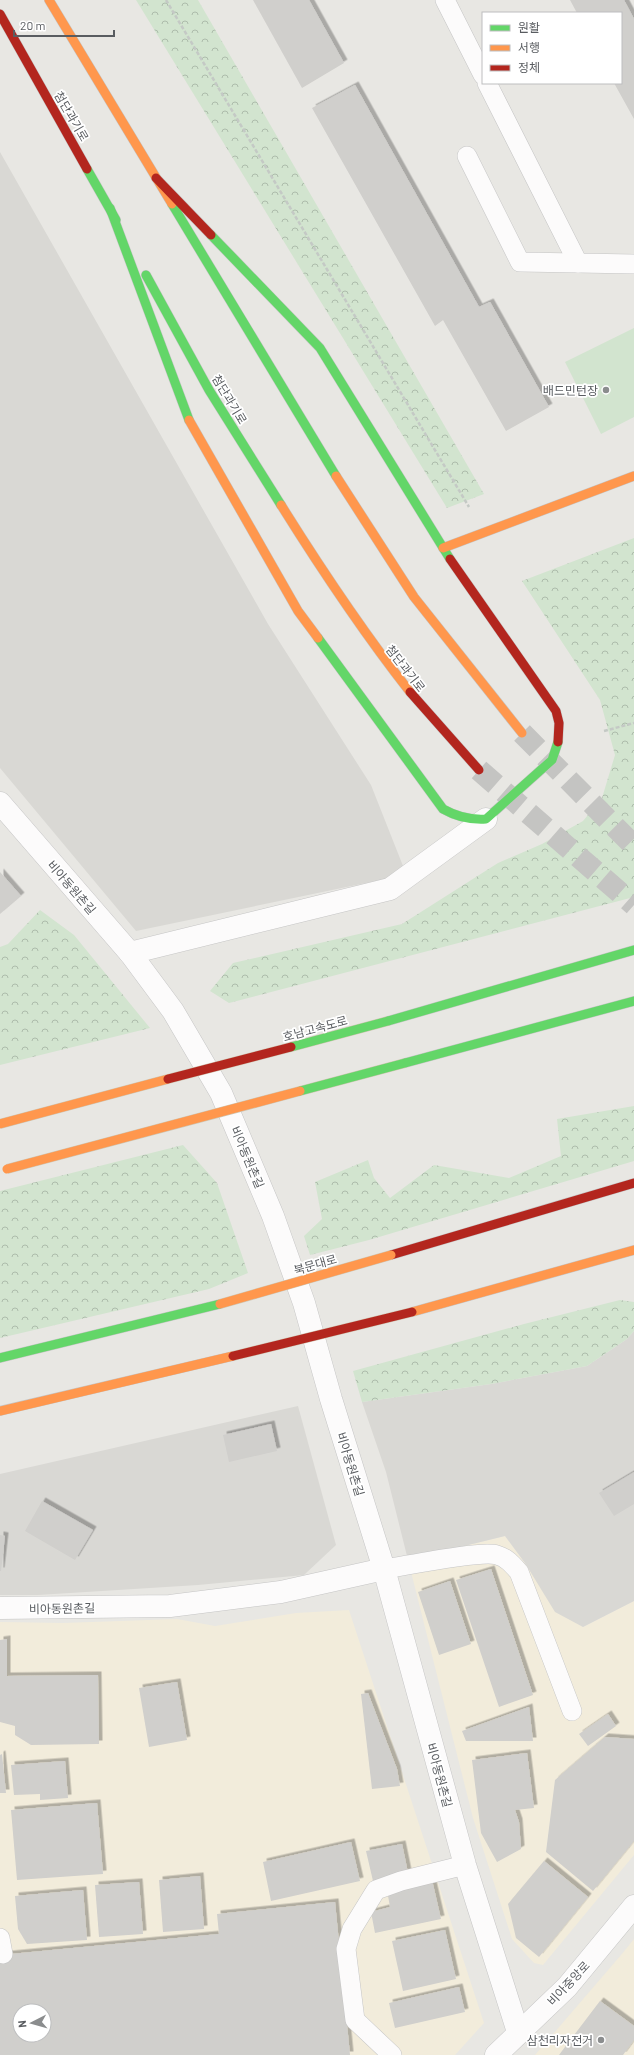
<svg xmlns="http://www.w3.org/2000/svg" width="634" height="2055" font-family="Barlow,'Noto Sans KR',sans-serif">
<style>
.commercial{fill:#f2ecdb;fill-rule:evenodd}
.industrial{fill:#d9d8d4}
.grass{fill:#d2e4cf}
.forest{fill:url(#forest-crowns)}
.building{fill:#d0cfcc;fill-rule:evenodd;filter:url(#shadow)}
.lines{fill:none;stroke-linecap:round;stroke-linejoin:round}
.primary-tunnel{stroke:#c4c4c2;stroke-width:22;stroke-dasharray:22 11;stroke-linecap:butt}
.lane-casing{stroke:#c5c5c5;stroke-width:20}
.street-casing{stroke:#c5c5c5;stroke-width:23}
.fast-casing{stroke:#c5c5c5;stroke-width:10}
.slow-casing{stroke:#c5c5c5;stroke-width:10}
.jam-casing{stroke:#c5c5c5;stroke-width:10}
.path{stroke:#c4c9c5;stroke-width:2.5;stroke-dasharray:4 2;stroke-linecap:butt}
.lane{stroke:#fcfbfb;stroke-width:19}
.street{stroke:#fcfbfb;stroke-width:22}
.fast{stroke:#63d668;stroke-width:9}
.slow{stroke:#ff974d;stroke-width:9}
.jam{stroke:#b3261e;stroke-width:9}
.fast-bridge-casing{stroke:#cfc5b2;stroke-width:10;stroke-linecap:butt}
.slow-bridge-casing{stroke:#cfc5b2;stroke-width:10;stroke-linecap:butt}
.jam-bridge-casing{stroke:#cfc5b2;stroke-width:10;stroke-linecap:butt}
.fast-bridge{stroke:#63d668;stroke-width:9}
.slow-bridge{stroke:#ff974d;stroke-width:9}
.jam-bridge{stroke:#b3261e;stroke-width:9}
.poi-dot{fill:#8b8d8e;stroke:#fff;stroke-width:1.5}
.labels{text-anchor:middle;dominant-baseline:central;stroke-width:3.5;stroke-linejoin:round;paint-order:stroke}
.street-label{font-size:12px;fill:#595c60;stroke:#fff}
.poi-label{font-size:12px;fill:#595c60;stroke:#fff;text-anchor:end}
</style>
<defs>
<pattern id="forest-crowns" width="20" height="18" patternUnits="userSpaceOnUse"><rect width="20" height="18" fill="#d2e4cf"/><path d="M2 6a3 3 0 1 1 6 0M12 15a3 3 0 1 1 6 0" fill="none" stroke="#adbcab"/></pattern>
<filter id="shadow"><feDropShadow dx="3.5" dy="-3.5" stdDeviation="0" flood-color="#0004"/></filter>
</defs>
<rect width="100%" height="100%" fill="#e8e7e3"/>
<g class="commercial">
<path d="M 505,1536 L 525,1563 L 583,1627 L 634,1601 L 634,1855 L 543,1965 L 534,1963 L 512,1939 L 473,1818 L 407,1556 L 444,1551 Z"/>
<path d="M 349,1610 L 484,2023 L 455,2055 L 0,2055 L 0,1622 L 63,1623 L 177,1619 L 215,1626 L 296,1613 ZM 20,2011 L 44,2011 L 44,2035 L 20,2035 Z"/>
<path d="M 634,1939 L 634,2055 L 535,2055 L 621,1955 Z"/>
</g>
<g class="industrial">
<path d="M 0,152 L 268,624 L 371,785 L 405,871 L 385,879 L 136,931 L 0,768 Z"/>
<path d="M 634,1331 L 634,1601 L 583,1627 L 555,1612 L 525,1563 L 505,1536 L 444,1551 L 407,1556 L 386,1472 L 362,1402 L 491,1384 L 587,1366 L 627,1339 Z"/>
<path d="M 298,1406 L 336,1545 L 304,1575 L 198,1585 L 38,1595 L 0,1595 L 0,1474 Z"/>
</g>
<path class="grass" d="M 634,328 L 634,417 L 601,434 L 565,362 Z"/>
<g class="forest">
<path d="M 136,0 L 198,0 L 484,494 L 447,508 Z"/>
<path d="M 634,538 L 634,897 L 229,1003 L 210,991 L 233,963 L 402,924 L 498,863 L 542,844 L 583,821 L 602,798 L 615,755 L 600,700 L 522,581 Z"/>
<path d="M 40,910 L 74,935 L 150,1028 L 0,1065 L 0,947 L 8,944 Z"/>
<path d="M 634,1106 L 634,1161 L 369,1240 L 310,1255 L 304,1236 L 322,1219 L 315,1182 L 368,1160 L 374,1178 L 390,1198 L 434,1165 L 509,1178 L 561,1156 L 557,1119 Z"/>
<path d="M 183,1145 L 217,1183 L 248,1273 L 209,1289 L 0,1338 L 0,1191 Z"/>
<path d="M 620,1300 L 634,1302 L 634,1331 L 627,1339 L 587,1366 L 491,1384 L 362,1402 L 353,1371 L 524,1324 Z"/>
</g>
<g class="building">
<path d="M 253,0 L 309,0 L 344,63 L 302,88 Z"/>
<path d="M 570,0 L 624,0 L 634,19 L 634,119 L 614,83 L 621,83 L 621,13 L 577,13 Z"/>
<path d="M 355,85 L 479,307 L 490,302 L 549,407 L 506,431 L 443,320 L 435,326 L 312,108 Z"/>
<path d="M 0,872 L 21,896 L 0,914 Z"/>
<path d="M 271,1424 L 277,1451 L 229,1462 L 223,1435 Z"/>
<path d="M 634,1472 L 634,1504 L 614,1516 L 599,1493 Z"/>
<path d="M 42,1501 L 93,1530 L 75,1560 L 25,1531 Z"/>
<path d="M 0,1535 L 5,1536 L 1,1571 L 0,1571 Z"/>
<path d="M 491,1569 L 533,1695 L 499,1707 L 456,1580 Z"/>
<path d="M 450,1581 L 471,1644 L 439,1655 L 418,1592 Z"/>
<path d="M 7,1639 L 7,1676 L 98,1675 L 99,1744 L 31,1745 L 15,1735 L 15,1726 L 0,1722 L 0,1640 Z"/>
<path d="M 177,1682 L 187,1740 L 149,1747 L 139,1688 Z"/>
<path d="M 368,1693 L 397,1769 L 400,1786 L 372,1789 L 361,1694 Z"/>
<path d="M 529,1707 L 533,1741 L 466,1741 L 462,1731 Z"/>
<path d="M 608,1714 L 616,1726 L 588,1746 L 579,1734 Z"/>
<path d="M 605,1737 L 634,1739 L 634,1841 L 593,1891 L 546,1852 L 555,1780 Z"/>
<path d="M 527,1753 L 534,1808 L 515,1810 L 519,1822 L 521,1849 L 497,1862 L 481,1833 L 472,1760 Z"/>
<path d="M 2,1754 L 6,1793 L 0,1793 L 0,1755 Z"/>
<path d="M 65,1761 L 68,1798 L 40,1800 L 40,1794 L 14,1795 L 11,1765 Z"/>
<path d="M 97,1803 L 103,1874 L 17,1880 L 11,1810 Z"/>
<path d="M 351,1842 L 360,1881 L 271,1901 L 263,1862 Z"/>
<path d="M 402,1844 L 408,1873 L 373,1881 L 366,1851 Z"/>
<path d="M 544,1861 L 588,1897 L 539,1957 L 516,1938 L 508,1904 Z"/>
<path d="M 200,1876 L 204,1929 L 163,1932 L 159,1880 Z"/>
<path d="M 432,1880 L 441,1919 L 375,1933 L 371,1912 L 390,1907 L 387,1890 Z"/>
<path d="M 139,1882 L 143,1934 L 99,1937 L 95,1885 Z"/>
<path d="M 83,1890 L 87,1940 L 27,1944 L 18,1929 L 15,1896 Z"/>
<path d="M 335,1902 L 350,2055 L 0,2055 L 0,1955 L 219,1934 L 217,1914 ZM 20,2011 L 44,2011 L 44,2035 L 20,2035 Z"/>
<path d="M 445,1930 L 456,1979 L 403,1991 L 392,1941 Z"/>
<path d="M 459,1987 L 465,2012 L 395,2028 L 389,2003 Z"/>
<path d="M 600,2001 L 634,2026 L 634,2040 L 623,2055 L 559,2055 Z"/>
</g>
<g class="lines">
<g class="primary-tunnel">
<path d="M 522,733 L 634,846"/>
<path d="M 479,770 L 634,905"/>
</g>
<defs>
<g id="lane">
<path d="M 445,0 L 483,75"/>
<path d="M 487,83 L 578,263 L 634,264"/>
<path d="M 467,156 L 520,262 L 578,263"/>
<path d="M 384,1569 C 405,1566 481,1550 497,1555 C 507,1558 512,1564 519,1572 L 572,1711"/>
<path d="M 0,1938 L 3,1954"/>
<path d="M 392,2055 L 355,2020 L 346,1949 L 352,1929 L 376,1890 L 401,1881 L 465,1865"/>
</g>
<g id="street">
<path d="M 0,803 L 130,953 L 173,1011 L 221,1093 L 273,1216 L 304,1303 L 331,1399 L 384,1569 L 465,1865 L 518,2032"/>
<path d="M 130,953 L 390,889 L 486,819"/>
<path d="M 0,1608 L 170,1606 L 281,1592 L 384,1569"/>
<path d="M 496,2055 L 567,1987 L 634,1906"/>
</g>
<g id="fast">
<path d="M 87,169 L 116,220"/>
<path d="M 172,204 L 336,476"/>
<path d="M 110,208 L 189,420"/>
<path d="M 211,235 L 320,348 L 450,559"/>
<path d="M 146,275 L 209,390 L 281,505"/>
<path d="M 318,638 L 443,809 C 457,817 470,820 486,819 L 552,760 L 558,742"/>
<path d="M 388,1021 L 634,950"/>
<path d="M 405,1063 L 634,1001"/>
<path d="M 0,1358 L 220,1304"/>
</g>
<g id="slow">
<path d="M 49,0 L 172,204"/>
<path d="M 189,420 L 298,611 L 318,638"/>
<path d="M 336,476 L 414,597 L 522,733"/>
<path d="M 281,505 C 321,569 363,632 410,692"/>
<path d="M 443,548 L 634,476"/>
<path d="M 412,1312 L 634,1250"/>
<path d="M 0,1411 L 233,1356"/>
</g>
<g id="jam">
<path d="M 0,14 L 87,169"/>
<path d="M 156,178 L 211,235"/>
<path d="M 450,559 L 556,711 L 559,723 L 558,742"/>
<path d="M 410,692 L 479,770"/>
<path d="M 391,1255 L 634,1183"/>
</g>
</defs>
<use href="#lane" class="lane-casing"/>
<use href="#street" class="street-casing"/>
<use href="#fast" class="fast-casing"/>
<use href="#slow" class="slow-casing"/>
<use href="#jam" class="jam-casing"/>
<g class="path">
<path d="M 166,0 L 469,507"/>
<path d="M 604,731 L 634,723"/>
</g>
<use href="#lane" class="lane"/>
<use href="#street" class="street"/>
<use href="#fast" class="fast"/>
<use href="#slow" class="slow"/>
<use href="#jam" class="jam"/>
<defs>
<g id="fast-bridge">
<path d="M 291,1047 L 388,1021"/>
<path d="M 300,1091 L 405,1063"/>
</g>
<g id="slow-bridge">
<path d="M 0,1124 L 168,1079"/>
<path d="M 7,1169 L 300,1091"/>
<path d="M 220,1304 L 391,1255"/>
</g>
<g id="jam-bridge">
<path d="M 168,1079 L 291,1047"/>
<path d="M 233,1356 L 412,1312"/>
</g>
</defs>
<use href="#fast-bridge" class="fast-bridge-casing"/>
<use href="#slow-bridge" class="slow-bridge-casing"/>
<use href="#jam-bridge" class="jam-bridge-casing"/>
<use href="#fast-bridge" class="fast-bridge"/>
<use href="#slow-bridge" class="slow-bridge"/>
<use href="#jam-bridge" class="jam-bridge"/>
</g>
<g class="poi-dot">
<circle cx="606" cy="390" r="4"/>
<circle cx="601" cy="2040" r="4"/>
</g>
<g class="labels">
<g class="street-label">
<text transform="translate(72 116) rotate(60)">첨단과기로</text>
<text transform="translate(230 399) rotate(59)">첨단과기로</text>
<text transform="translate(406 668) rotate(52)">첨단과기로</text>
<text transform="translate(72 887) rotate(49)">비아동원촌길</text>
<text transform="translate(315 1028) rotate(-15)">호남고속도로</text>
<text transform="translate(248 1157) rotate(67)">비아동원촌길</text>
<text transform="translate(315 1264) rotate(-16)">북문대로</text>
<text transform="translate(351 1464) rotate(73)">비아동원촌길</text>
<text transform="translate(62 1608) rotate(-1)">비아동원촌길</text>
<text transform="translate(440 1775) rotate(75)">비아동원촌길</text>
<text transform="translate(568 1983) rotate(-47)">비아중앙로</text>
</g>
<g class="poi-label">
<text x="598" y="390">배드민턴장</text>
<text x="593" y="2040">삼천리자전거</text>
</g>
</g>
<rect x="482" y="12" width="140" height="72" fill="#ffffff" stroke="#bdbebf"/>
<rect x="490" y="25" width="20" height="6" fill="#63d668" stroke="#bdbebf"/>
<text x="518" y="32" font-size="12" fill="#595c60">원활</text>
<rect x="490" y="45" width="20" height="6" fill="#ff974d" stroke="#bdbebf"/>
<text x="518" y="52" font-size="12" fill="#595c60">서행</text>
<rect x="490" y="65" width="20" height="6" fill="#b3261e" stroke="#bdbebf"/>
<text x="518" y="72" font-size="12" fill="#595c60">정체</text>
<g transform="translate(32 2023) rotate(264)"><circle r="19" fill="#ffffff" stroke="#bdbebf"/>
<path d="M0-3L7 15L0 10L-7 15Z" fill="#8b8d8e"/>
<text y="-6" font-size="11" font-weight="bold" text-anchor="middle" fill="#595c60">N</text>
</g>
<path d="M14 30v6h100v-6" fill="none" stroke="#595c60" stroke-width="2"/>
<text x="20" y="30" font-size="12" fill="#595c60" stroke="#ffffff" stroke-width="3" paint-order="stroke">20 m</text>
</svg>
